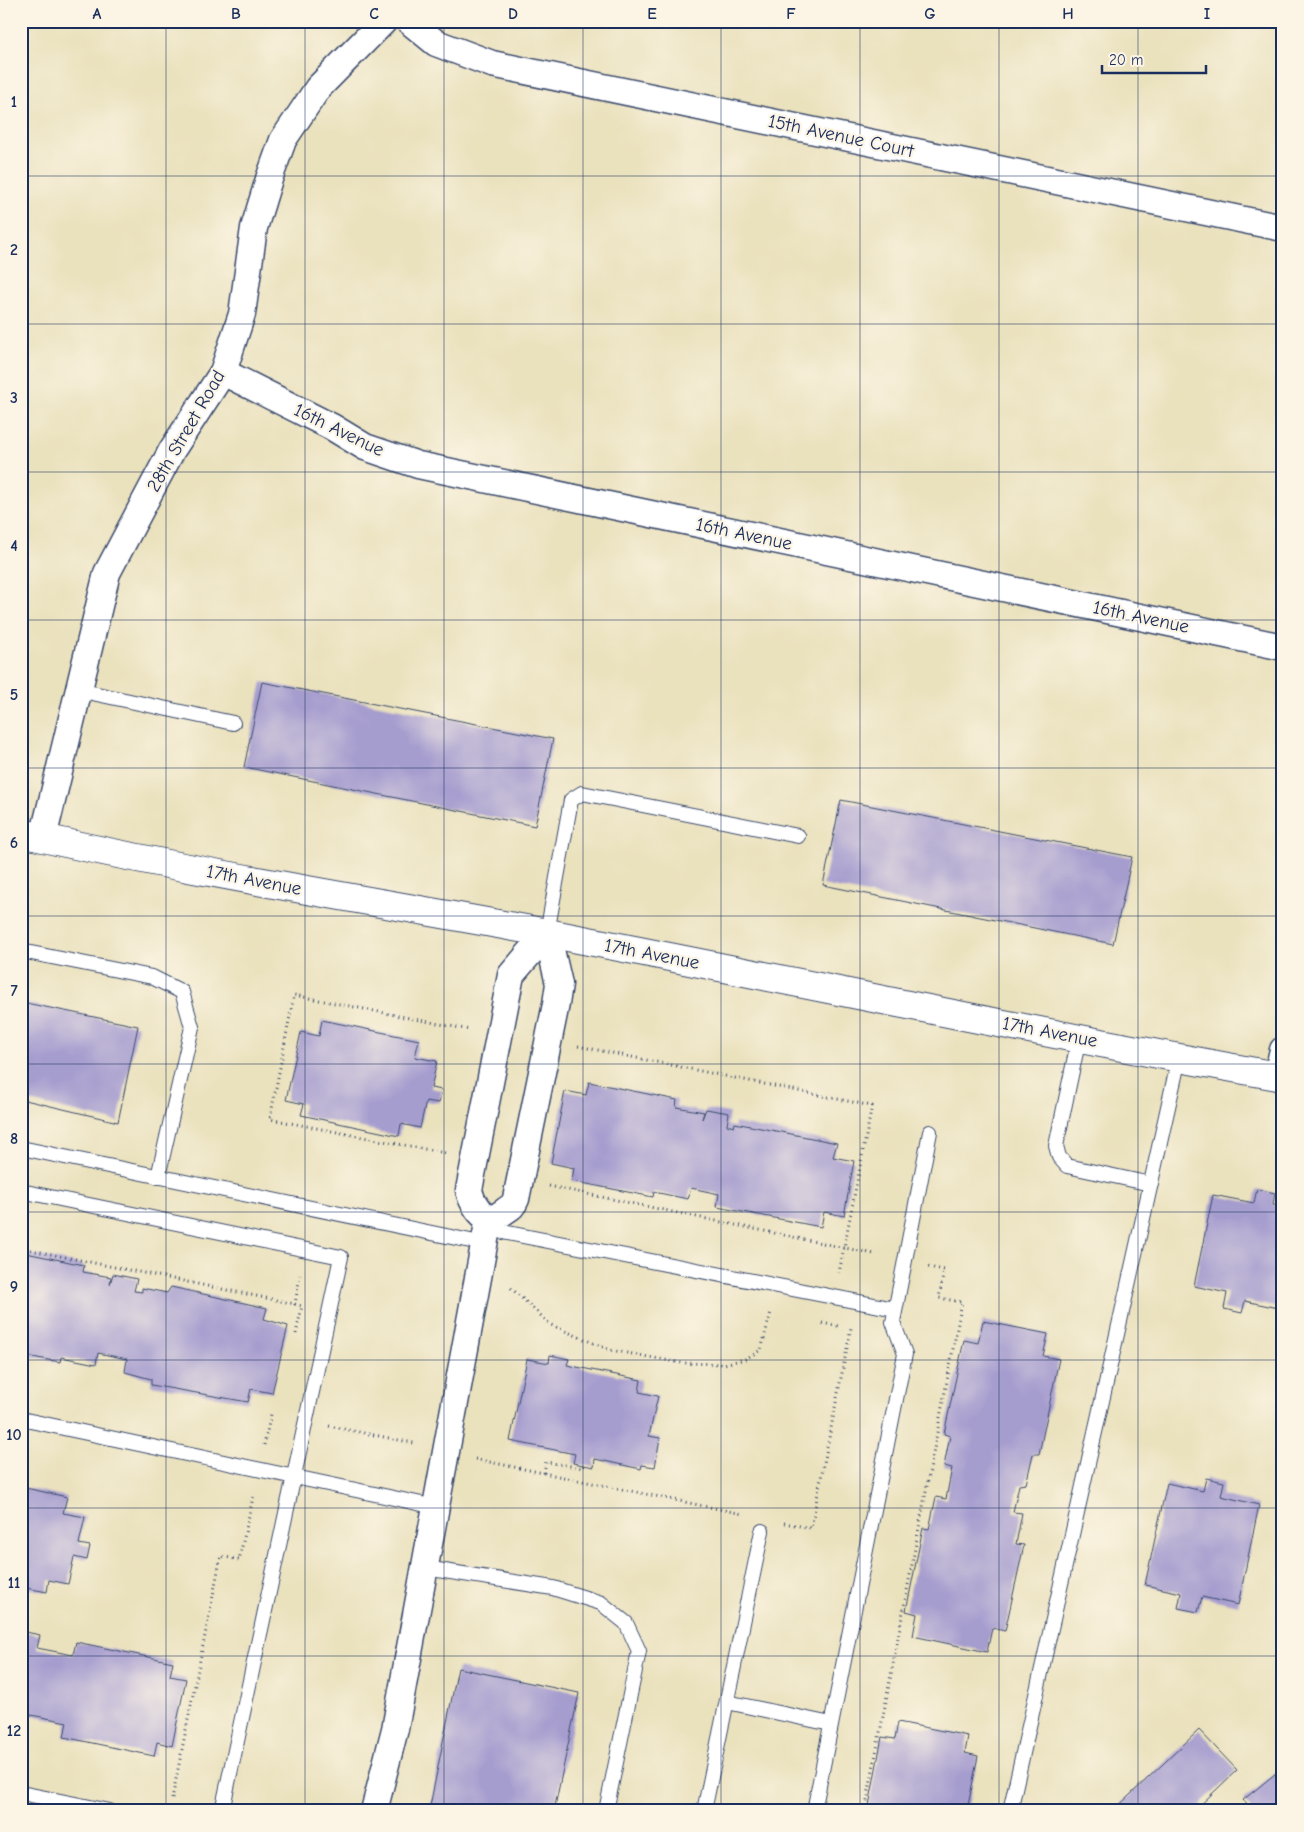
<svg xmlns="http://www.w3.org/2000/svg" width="1304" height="1832" font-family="'Comic Neue',sans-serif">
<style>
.building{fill:#a69dcf}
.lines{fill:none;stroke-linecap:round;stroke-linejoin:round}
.lane-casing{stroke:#3a4a6c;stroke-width:16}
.street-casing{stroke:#3a4a6c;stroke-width:29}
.secondary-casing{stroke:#3a4a6c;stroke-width:30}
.path{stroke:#3a4a6c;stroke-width:3;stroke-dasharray:1 4;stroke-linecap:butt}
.lane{stroke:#fff;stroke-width:14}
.street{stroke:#fff;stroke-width:26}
.secondary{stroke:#fff;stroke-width:28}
.grid{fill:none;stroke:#1b2f5e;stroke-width:1;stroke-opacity:0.55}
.labels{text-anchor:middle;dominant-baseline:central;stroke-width:4.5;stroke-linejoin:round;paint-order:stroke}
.street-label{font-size:19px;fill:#1b2f5e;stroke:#fcf5e5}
.neatline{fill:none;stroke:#1b2f5e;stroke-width:2}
.grid-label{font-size:16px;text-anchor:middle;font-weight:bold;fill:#1b2f5e}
</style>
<rect width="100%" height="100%" fill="#fcf5e5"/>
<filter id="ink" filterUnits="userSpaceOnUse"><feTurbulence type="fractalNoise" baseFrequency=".02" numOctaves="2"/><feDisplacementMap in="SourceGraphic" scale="10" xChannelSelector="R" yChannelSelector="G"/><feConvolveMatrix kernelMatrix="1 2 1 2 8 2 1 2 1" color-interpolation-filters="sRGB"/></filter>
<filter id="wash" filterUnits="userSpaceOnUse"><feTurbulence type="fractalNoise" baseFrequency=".0096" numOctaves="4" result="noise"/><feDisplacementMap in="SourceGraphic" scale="20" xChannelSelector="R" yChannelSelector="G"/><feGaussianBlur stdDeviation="1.12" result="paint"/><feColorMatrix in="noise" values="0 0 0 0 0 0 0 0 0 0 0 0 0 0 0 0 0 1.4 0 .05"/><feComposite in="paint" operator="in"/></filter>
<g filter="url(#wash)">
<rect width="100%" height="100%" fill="#eae1bd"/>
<g id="blocks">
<g class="building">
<path d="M 21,670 L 26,671 L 22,691 L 21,691 Z"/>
<path d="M 262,682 L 553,739 L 535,826 L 244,767 Z"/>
<path d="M 841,800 L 1132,857 L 1113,944 L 823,885 Z"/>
<path d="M 21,1002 L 138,1026 L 118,1122 L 21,1099 Z"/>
<path d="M 322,1020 L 419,1040 L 415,1057 L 437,1061 L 431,1088 L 442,1090 L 439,1103 L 426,1101 L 420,1128 L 401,1124 L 399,1136 L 301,1115 L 304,1104 L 286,1100 L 301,1032 L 319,1036 Z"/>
<path d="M 589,1082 L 677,1100 L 676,1107 L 704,1112 L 702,1119 L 706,1109 L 729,1113 L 727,1125 L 734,1127 L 735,1123 L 837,1143 L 833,1157 L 854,1161 L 844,1216 L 824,1212 L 821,1227 L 717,1207 L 719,1194 L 691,1188 L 688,1199 L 654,1192 L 653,1197 L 572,1181 L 574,1168 L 551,1163 L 565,1091 L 586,1095 Z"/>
<path d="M 1257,1189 L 1275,1193 L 1273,1205 L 1283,1207 L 1283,1309 L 1245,1301 L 1242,1313 L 1224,1309 L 1227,1293 L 1194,1286 L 1213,1195 L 1254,1203 Z"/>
<path d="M 21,1252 L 84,1265 L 83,1272 L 111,1277 L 110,1284 L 113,1274 L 137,1279 L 134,1291 L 142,1292 L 142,1288 L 167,1293 L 171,1287 L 267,1308 L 264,1319 L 288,1326 L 272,1393 L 251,1389 L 248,1402 L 151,1385 L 151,1379 L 125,1372 L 127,1359 L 98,1353 L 96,1364 L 61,1357 L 60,1362 L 21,1355 Z"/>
<path d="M 983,1321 L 1048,1334 L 1043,1356 L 1059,1359 L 1039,1454 L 1033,1454 L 1026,1484 L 1019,1485 L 1013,1512 L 1022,1513 L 1016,1544 L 1024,1545 L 1005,1631 L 992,1628 L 987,1652 L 913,1636 L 917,1614 L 906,1611 L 923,1528 L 929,1529 L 936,1497 L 946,1499 L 952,1468 L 944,1466 L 950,1436 L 944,1434 L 964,1340 L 978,1343 Z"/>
<path d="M 550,1355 L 569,1359 L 567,1365 L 641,1380 L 639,1392 L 658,1396 L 649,1436 L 660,1438 L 655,1467 L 642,1465 L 641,1469 L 595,1459 L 594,1467 L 573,1463 L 575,1454 L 510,1441 L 527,1359 L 549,1363 Z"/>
<path d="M 1206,1478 L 1224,1482 L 1221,1496 L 1259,1505 L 1238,1605 L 1202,1597 L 1198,1612 L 1178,1608 L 1181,1593 L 1145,1585 L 1167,1483 L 1203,1491 Z"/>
<path d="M 21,1487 L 67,1497 L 63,1513 L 85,1517 L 79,1544 L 90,1546 L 87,1560 L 74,1557 L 68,1584 L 49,1580 L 47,1592 L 21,1587 Z"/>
<path d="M 21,1631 L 40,1635 L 37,1648 L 73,1655 L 76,1642 L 173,1662 L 170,1676 L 186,1679 L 172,1746 L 157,1742 L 154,1756 L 64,1737 L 67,1722 L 21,1713 Z"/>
<path d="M 458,1668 L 579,1693 L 554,1811 L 429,1811 Z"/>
<path d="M 898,1722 L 968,1736 L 965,1753 L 978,1756 L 967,1811 L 868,1811 L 882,1737 L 895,1739 Z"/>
<path d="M 1199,1730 L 1237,1770 L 1194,1811 L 1113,1811 Z"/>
<path d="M 1281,1769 L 1283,1811 L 1252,1811 L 1243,1800 Z"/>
</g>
</g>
</g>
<g filter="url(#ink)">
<use href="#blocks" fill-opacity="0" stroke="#3a4a6c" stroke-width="1"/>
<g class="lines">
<defs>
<g id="lane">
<path d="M 78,690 L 233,723"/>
<path d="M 547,933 L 571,800 L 582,793 L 798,836"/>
<path d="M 21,951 L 152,977 L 182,992 L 192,1027 L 158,1177"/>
<path d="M 1079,1038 L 1056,1146 L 1059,1157 L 1067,1166 L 1151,1184"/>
<path d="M 21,1148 L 485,1244"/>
<path d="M 21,1191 L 341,1257 L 222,1811"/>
<path d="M 487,1229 L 895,1309"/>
<path d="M 21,1419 L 436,1507"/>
<path d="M 425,1568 L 553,1588 L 601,1603 L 626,1623 L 639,1651 L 606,1811"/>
<path d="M 727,1702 L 831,1724"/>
<path d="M 21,1793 L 110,1811"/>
<path d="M 704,1811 L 762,1531"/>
<path d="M 814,1811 L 905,1354 L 893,1322 L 930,1132"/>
<path d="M 1010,1811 L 1179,1058"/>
</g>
<g id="street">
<path d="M 409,21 L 436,43 L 492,64 L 1283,228"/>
<path d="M 223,372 L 332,427 L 365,447 L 418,465 L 1283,647"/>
<path d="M 43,838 L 107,573 L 172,450 L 223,372 L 242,314 L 254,228 L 269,179 L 283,140 L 318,88 L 384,21"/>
<path d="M 547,933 L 559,984 L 556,1004 L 516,1199 C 514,1205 511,1207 505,1211 C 502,1213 498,1216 495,1218 C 482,1222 471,1200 469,1190 L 511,975 Z"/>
<path d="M 1277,1076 L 1283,1050"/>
<path d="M 374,1811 L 395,1729 L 489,1218"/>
</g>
<path id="secondary" d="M 21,833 C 204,875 389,903 573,938 C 810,984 1045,1035 1283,1077"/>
</defs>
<use href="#lane" class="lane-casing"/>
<use href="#street" class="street-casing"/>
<use href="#secondary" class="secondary-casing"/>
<g class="path">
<path d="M 578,1046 L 872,1106 L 839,1273"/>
<path d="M 445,1153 L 270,1119 L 294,995 L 470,1030"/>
<path d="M 549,1186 L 874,1254"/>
<path d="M 21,1248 L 295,1304"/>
<path d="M 511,1288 L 551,1325 L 610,1350 L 682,1363 L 724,1364 L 745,1359 L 761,1350 L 771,1312 L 772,1312"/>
<path d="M 822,1323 L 838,1326"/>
<path d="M 296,1334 L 302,1306 L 295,1304 L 300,1275"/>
<path d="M 329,1426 L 414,1443"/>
<path d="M 264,1445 L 271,1414"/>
<path d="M 475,1459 L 743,1514"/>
<path d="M 544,1473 L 546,1462 L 583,1468 L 584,1465"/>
<path d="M 784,1523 L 811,1528 L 851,1328 L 849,1328"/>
<path d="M 172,1799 L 221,1556 L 239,1560 L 254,1493"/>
<path d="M 865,1811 L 962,1302 L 939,1298 L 944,1270 L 928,1267"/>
</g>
<use href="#lane" class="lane"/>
<use href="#street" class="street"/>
<use href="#secondary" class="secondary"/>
</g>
</g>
<path class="grid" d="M 166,21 L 166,1811M 305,21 L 305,1811M 444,21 L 444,1811M 583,21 L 583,1811M 721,21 L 721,1811M 860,21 L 860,1811M 999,21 L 999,1811M 1138,21 L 1138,1811M 21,176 L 1283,176M 21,324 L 1283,324M 21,472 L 1283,472M 21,620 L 1283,620M 21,768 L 1283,768M 21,916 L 1283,916M 21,1064 L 1283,1064M 21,1212 L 1283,1212M 21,1360 L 1283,1360M 21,1508 L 1283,1508M 21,1656 L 1283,1656"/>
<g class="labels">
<g class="street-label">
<text transform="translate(841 136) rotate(12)">15th Avenue Court</text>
<text transform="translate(339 430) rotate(26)">16th Avenue</text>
<text transform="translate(186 431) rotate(-60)">28th Street Road</text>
<text transform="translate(744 534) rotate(12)">16th Avenue</text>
<text transform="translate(1141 617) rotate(12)">16th Avenue</text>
<text transform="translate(254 880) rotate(11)">17th Avenue</text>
<text transform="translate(652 954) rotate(11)">17th Avenue</text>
<text transform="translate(1050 1032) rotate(11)">17th Avenue</text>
</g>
</g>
<rect width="1304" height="1832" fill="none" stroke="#fcf5e5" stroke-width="55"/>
<path d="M1102 65v8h104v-8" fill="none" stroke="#1b2f5e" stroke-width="2.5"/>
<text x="1109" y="65" font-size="15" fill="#1b2f5e" stroke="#fcf5e5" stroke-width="4" paint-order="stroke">20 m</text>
<rect x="28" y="28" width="1248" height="1776" class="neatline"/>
<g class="grid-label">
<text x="97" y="19">A</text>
<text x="236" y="19">B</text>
<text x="374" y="19">C</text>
<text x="513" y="19">D</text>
<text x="652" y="19">E</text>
<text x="791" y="19">F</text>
<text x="930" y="19">G</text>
<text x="1068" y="19">H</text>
<text x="1207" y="19">I</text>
<text x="14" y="107">1</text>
<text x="14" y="255">2</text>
<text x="14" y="403">3</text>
<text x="14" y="551">4</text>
<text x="14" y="700">5</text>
<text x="14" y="848">6</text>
<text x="14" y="996">7</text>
<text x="14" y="1144">8</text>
<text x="14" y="1292">9</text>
<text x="14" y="1440">10</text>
<text x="14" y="1588">11</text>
<text x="14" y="1736">12</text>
</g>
</svg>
